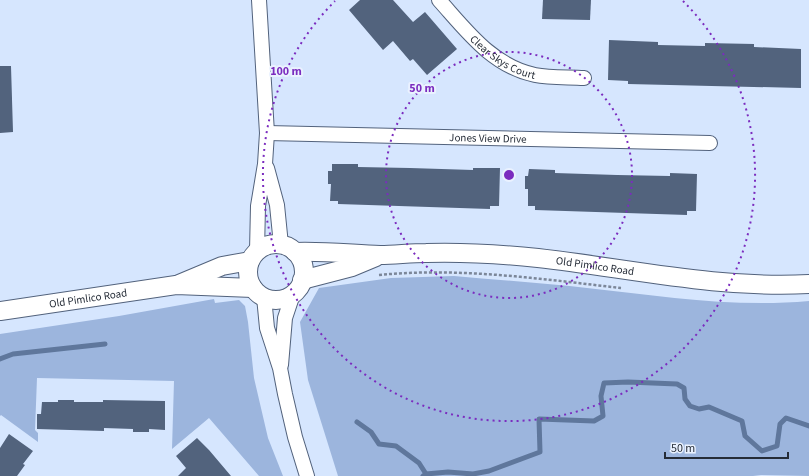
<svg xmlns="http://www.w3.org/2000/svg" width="809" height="476" font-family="'Source Sans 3',sans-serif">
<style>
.green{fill:#9cb5dd}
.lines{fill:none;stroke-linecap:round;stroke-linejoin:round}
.stream{stroke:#5f779c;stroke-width:5}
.building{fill:#52637d}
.minor-casing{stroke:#52627c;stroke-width:16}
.tertiary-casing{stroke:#52627c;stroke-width:20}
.path{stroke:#7c8799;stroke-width:2.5;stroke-dasharray:3 2;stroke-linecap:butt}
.minor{stroke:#fff;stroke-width:14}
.tertiary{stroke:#fff;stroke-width:18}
.ring{fill:none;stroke:#7b2cbf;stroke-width:2;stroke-dasharray:2 4}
.labels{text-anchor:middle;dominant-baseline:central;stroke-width:4;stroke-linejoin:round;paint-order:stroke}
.street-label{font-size:11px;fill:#252c37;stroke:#eaf2ff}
.centre{fill:#7b2cbf;stroke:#eaf2ff;stroke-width:2}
.ring-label{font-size:12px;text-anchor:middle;font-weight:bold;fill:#7b2cbf;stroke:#eaf2ff;stroke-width:4;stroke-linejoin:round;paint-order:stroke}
</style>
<rect width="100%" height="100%" fill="#d6e6fe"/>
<g class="green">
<path d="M 454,276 C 498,280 543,283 587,288 C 661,296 735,308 809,301 L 809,476 L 761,475 L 753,476 L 338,476 L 308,380 L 300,322 L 319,288 L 391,278 Z"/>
<path d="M 214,299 L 215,303 L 239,300 L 245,306 L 248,322 L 254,378 L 268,438 L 283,476 L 259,476 L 209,418 L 172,449 L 174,381 L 37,378 L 35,430 L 38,433 L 38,442 L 1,415 L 0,416 L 0,334 L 119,316 Z"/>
</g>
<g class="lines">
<g class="stream">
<path d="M 0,359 L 13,354 L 105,344"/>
<path d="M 357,422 L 371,432 L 379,444 L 396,446 L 419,463 L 426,474"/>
<path d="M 423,476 L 426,474 L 448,472 L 473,474 L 489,471 L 540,452 L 539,419 L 594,421 L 603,416 L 601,396 L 604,383 L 628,382 L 677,384 L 684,388 L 685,399 L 690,406 L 699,409 L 709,407 L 742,421 L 745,436 L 762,451 L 777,446 L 780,424 L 786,418 L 809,426"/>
</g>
</g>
<g class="building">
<path d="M 360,0 L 393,0 L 413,22 L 425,12 L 457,49 L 427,75 L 413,59 L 410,61 L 393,41 L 383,50 L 349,10 Z"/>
<path d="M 543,0 L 591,0 L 590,20 L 542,19 Z"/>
<path d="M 609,40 L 658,42 L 658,45 L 705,46 L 705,43 L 754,44 L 754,47 L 801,49 L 801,88 L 628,84 L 628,81 L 608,80 Z"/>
<path d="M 0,66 L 11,66 L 13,132 L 0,133 Z"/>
<path d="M 332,164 L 358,164 L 358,167 L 410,168 L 473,170 L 473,168 L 500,168 L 499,206 L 490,206 L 490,209 L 338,204 L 338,201 L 330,201 L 331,184 L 328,184 L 328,171 L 332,171 Z"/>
<path d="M 529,169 L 555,170 L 555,173 L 617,175 L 670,176 L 670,173 L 697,174 L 696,211 L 687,211 L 687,215 L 535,210 L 535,206 L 528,206 L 528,189 L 525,189 L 525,176 L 528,176 Z"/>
<path d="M 58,400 L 74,400 L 74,402 L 103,402 L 103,400 L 165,401 L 165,430 L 149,429 L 149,432 L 133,432 L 133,429 L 104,428 L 104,431 L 37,429 L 37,414 L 41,414 L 42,402 L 58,402 Z"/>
<path d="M 9,434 L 33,451 L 23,464 L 25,465 L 17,476 L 0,476 L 0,448 Z"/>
<path d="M 197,438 L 209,450 L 231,476 L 178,476 L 186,468 L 176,456 Z"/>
</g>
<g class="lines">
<defs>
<g id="minor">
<path id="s1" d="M 439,0 C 466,30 492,66 535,75 C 550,78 569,77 584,78"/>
<path id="s2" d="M 267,133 L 710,143"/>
<path d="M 267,168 L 277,205 L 281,245"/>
<path d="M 257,251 L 258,206 L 265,164 L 267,133 L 259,0"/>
<path d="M 264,297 L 267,328 L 280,368 L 285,394 L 295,437 L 307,476"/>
<path d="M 281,365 L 285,318 L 293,294"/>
</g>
<g id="tertiary">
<circle cx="276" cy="272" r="28"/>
<path id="s3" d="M 295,252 C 324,251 352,254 380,255 C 395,255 410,253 426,253 C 463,252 500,254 538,258 C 627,268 718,289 809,284"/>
<path d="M 302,280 L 352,267 L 376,257"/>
<path d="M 179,284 L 222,266 L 250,261"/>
<path id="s4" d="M 0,311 L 176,285 L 253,288"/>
</g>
</defs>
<use href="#minor" class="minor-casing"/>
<use href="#tertiary" class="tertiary-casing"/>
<path class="path" d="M 379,275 C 460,267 541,279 621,288"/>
<use href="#minor" class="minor"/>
<use href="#tertiary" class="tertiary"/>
</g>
<g class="ring">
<circle cx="509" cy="175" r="123"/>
<path d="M683 1A246 246 0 1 1 335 1"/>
</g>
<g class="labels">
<g class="street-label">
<text stroke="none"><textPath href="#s1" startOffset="87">Clear Skys Court</textPath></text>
<text stroke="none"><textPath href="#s2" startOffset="221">Jones View Drive</textPath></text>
<text stroke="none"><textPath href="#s3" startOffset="301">Old Pimlico Road</textPath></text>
<text stroke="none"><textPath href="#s4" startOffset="89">Old Pimlico Road</textPath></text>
</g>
</g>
<circle cx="509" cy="175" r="6" class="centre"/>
<g class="ring-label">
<text x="286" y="75">100 m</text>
<text x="422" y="92">50 m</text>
</g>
<path d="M665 452v6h123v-6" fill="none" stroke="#252c37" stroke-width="2"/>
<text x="671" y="452" font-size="12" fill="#252c37" stroke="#eaf2ff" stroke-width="3" paint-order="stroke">50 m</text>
</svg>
